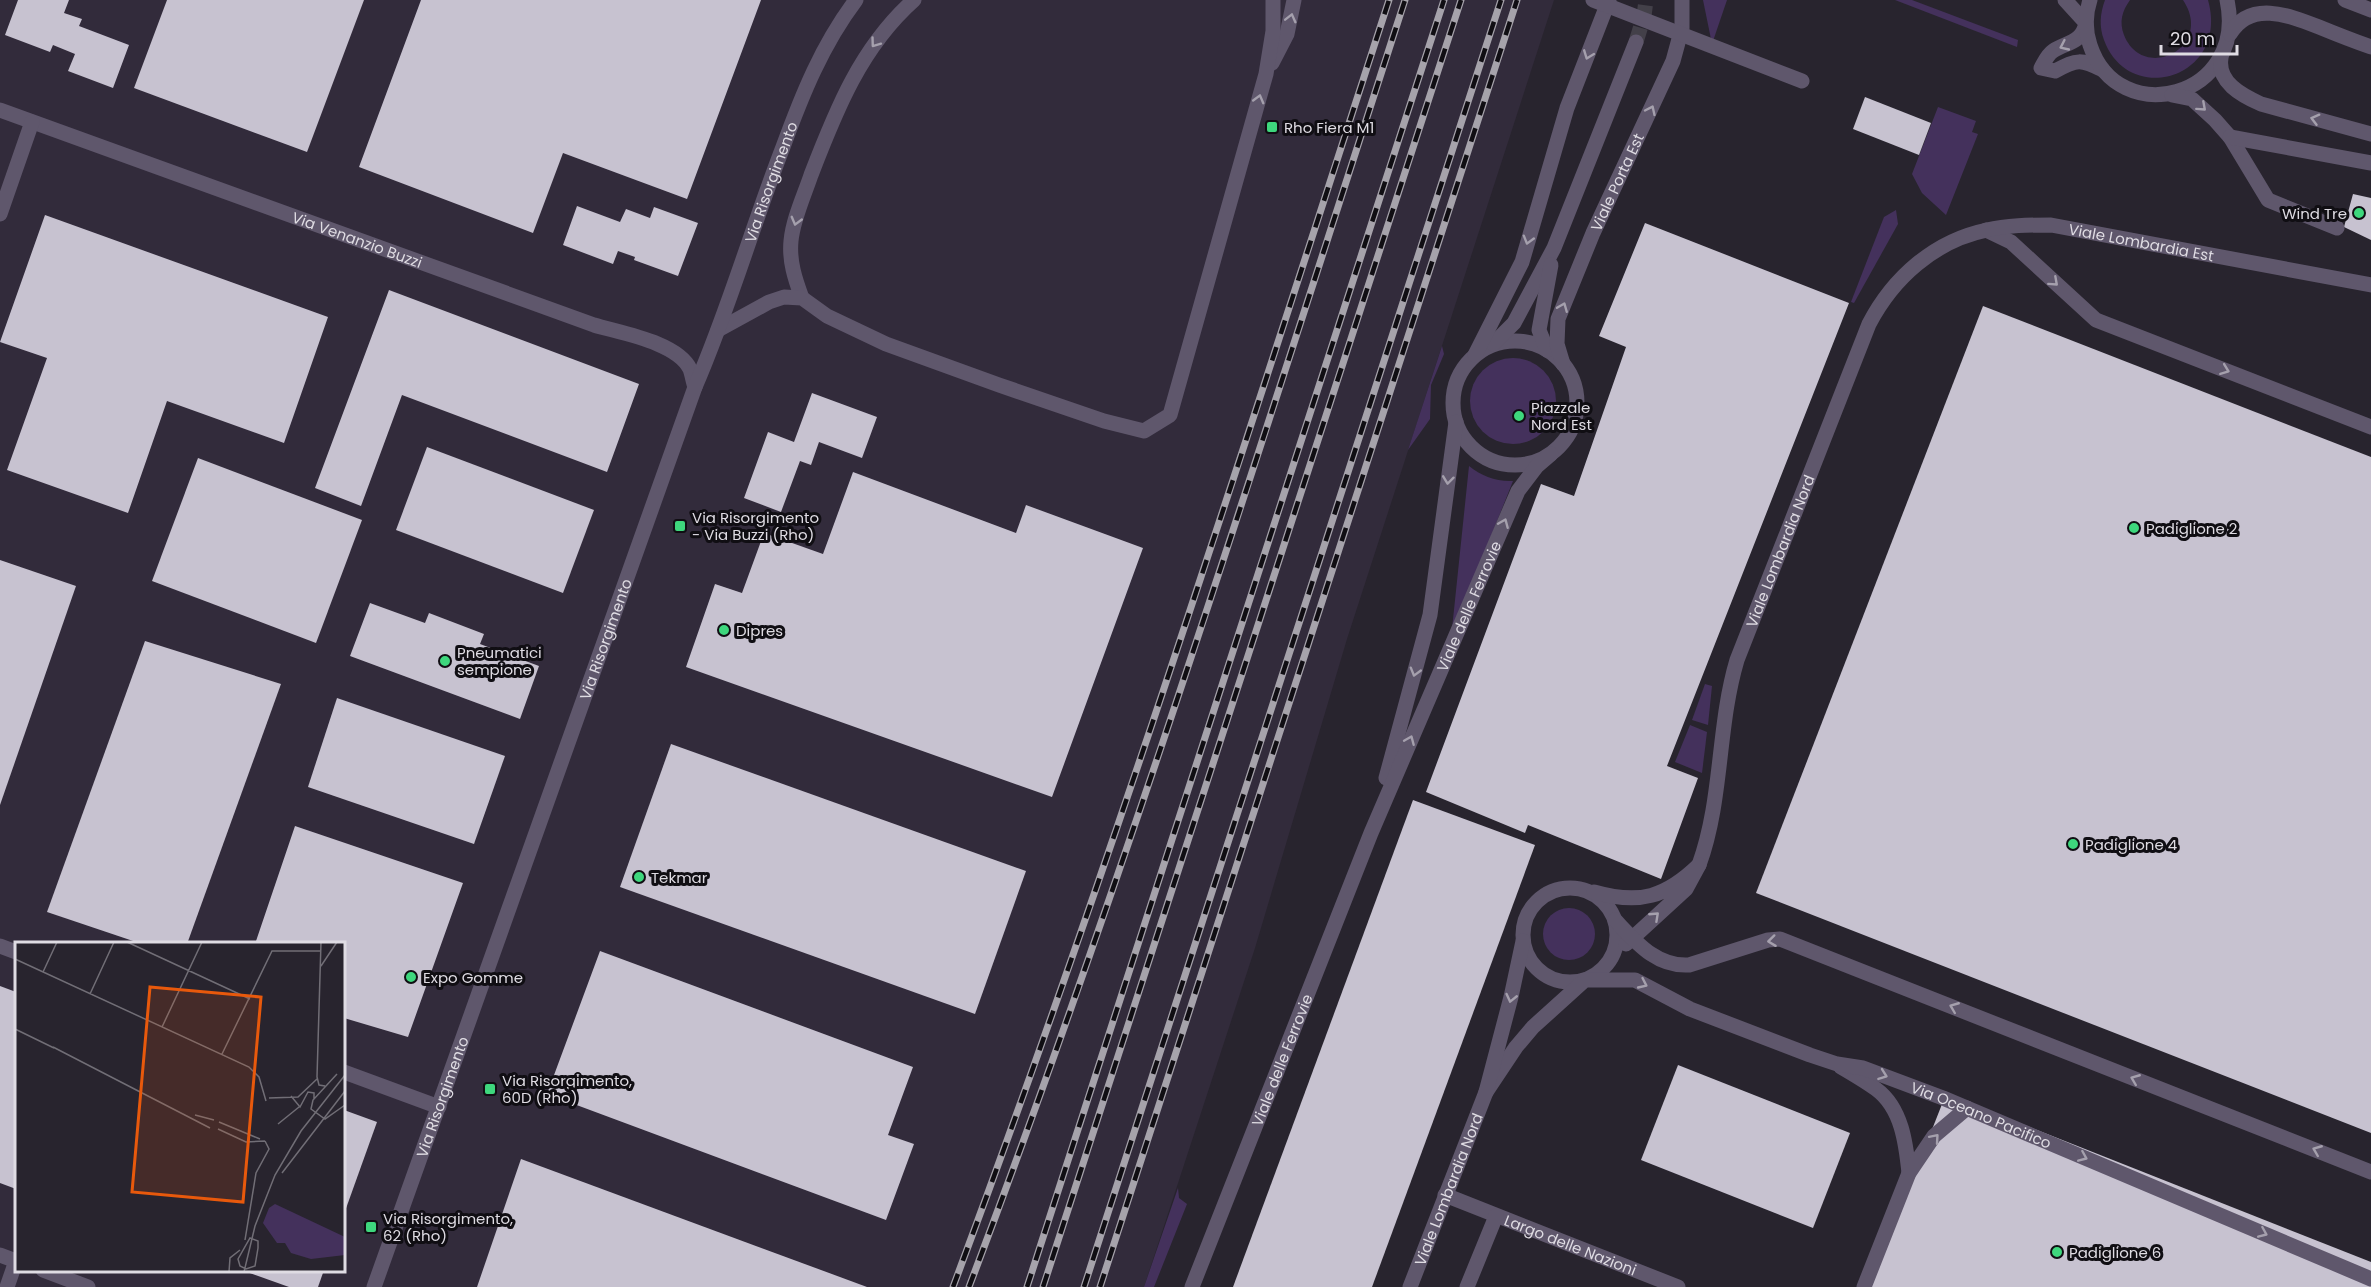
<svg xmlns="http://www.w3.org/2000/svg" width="2371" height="1287" font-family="Poppins,sans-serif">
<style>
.built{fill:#322b3b;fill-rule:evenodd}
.green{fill:#44315c}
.building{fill:#c7c2d0}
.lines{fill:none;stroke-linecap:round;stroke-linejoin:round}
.minor-tunnel{stroke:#434049;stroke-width:15;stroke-dasharray:15 8;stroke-linecap:butt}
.minor{stroke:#5f576c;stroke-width:15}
.rail-casing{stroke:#a6a3ab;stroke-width:7}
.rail{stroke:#100e13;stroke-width:4.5;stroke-dasharray:14;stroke-linecap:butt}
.minor-bridge{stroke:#5f576c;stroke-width:15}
.oneway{stroke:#a5a0ad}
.poi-dot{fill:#3ed77d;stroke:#100e13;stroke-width:2}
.labels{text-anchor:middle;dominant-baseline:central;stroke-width:6;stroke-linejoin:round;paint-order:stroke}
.poi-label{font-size:15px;fill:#dfdce3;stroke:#100e13;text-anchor:start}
.street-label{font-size:15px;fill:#dfdce3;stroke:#100e13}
.inset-road{fill:none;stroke:#716e76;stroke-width:1.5}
.view{fill:#e8590c;fill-opacity:0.15;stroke:#e8590c;stroke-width:3}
.inset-edge{fill:none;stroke:#dfdce3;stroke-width:3}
</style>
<rect width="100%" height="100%" fill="#28242e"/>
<path class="built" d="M 0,0 L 1554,0 L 1347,639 L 1255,948 L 1144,1287 L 0,1287 ZM 16,944 L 344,944 L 344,1270 L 16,1270 Z"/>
<g class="green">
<path d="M 1703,0 L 1727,0 L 1712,44 Z"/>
<path d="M 1895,0 L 1912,0 L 2018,40 L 2017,47 Z"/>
<path d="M 2105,0 L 2130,0 C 2122,11 2119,22 2124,35 C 2143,83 2215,48 2183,0 L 2208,0 C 2230,78 2129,108 2104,40 C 2099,27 2100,13 2105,0 Z"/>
<path d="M 1938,107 L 1976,121 L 1972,132 L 1978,134 L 1946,215 L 1922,193 L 1912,174 Z"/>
<path d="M 1896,210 L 1898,224 L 1854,303 L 1851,302 L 1884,217 Z"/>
<path d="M 1442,346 L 1444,354 L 1431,385 L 1430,419 L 1408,450 Z"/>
<circle cx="1513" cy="401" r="43"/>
<path d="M 1469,466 C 1481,476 1497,482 1513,481 L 1454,629 L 1452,629 Z"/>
<path d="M 1705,684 L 1712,686 L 1708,725 L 1692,720 Z"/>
<path d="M 1690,725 L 1707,732 L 1702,773 L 1675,762 Z"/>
<circle cx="1569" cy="934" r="26"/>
<path d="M 1178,1188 L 1179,1198 L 1187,1204 L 1154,1287 L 1144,1287 Z"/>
</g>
<g class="building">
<path d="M 18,0 L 69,0 L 64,13 L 82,19 L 79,26 L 129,45 L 113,88 L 68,71 L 75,54 L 53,45 L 50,52 L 5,35 Z"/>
<path d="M 167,0 L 364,0 L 307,152 L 134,88 Z"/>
<path d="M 421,0 L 761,0 L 687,199 L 563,153 L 533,233 L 359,167 Z"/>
<path d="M 1865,97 L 1931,123 L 1919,155 L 1853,129 Z"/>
<path d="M 2353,194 L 2371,198 L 2371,240 L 2344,227 Z"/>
<path d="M 577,206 L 620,222 L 626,209 L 650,218 L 654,207 L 698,223 L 678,276 L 634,260 L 635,257 L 618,251 L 613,264 L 563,245 Z"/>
<path d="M 45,215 L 328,317 L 284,443 L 167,401 L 128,513 L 7,470 L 47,358 L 0,342 Z"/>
<path d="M 1645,223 L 1849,303 L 1667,766 L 1698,778 L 1661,879 L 1528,825 L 1525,833 L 1426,792 L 1541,484 L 1574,496 L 1626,347 L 1599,336 Z"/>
<path d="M 389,290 L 639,384 L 607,472 L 402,395 L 361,506 L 315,488 Z"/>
<path d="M 1983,306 L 2371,457 L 2371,1133 L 1756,893 Z"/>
<path d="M 812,393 L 877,417 L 862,458 L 819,442 L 811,465 L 800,461 L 781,512 L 744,498 L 768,432 L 794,442 Z"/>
<path d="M 427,447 L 594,510 L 563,593 L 396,530 Z"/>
<path d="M 198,458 L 362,520 L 316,643 L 152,581 Z"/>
<path d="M 853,472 L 1016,533 L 1026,505 L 1143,548 L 1052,797 L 686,667 L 715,584 L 742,593 L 764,533 L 823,554 Z"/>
<path d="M 0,560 L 76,586 L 0,805 Z"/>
<path d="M 370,603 L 425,623 L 429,613 L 484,634 L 480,644 L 539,666 L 520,719 L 350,656 Z"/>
<path d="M 145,641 L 281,684 L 187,944 L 142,944 L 47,912 Z"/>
<path d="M 337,698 L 505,756 L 474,844 L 308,787 Z"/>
<path d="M 671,744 L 1026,871 L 975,1014 L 620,887 Z"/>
<path d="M 1413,800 L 1535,845 L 1372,1287 L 1233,1287 Z"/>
<path d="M 295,826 L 463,883 L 408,1037 L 344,1018 L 344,944 L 255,944 Z"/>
<path d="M 600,951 L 913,1067 L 888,1135 L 914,1144 L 886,1220 L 547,1094 Z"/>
<path d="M 0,986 L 16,992 L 16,1189 L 0,1183 Z"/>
<path d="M 1678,1065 L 1850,1133 L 1813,1228 L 1641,1160 Z"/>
<path d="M 1946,1094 L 2371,1262 L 2371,1287 L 1870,1287 Z"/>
<path d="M 344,1110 L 377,1122 L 344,1214 Z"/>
<path d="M 521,1159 L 867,1287 L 477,1287 Z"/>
<path d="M 324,1270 L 318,1287 L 289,1287 L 244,1271 Z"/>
</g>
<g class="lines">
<path class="minor-tunnel" d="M 1636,42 L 1644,16 L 1646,0"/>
<g class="minor">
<path d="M 2065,0 L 2086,23 C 2082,43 2067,42 2053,51 C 2047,55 2044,63 2041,68 L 2055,71 C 2078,59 2080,59 2103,70"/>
<path d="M 2090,0 C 2085,15 2085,30 2090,45 C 2118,131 2248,98 2227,0"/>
<path d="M 2345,0 L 2371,10"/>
<path d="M 2230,34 C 2250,0 2288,15 2319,27 C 2336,34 2354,41 2371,47"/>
<path d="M 2221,58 C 2217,82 2241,95 2261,104 L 2371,134"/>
<path d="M 1272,63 L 1287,34 L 1294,0"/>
<path d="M 2172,95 L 2192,99 L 2215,120 L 2230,137 L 2268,200 L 2337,228"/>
<path id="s1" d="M 0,110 L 594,325 C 620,333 677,342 690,369 C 692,374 693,382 695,387"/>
<path d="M 2230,137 L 2371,163"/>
<path d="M 0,214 L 32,122"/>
<path d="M 1986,230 L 2011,242 L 2096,320 L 2371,427"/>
<path d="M 802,298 C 795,279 789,261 791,241 C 793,219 804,196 811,175 C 836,110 861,47 914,0"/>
<path d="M 718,330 L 769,302 L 784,297 L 802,298 L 827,316 L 886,344 L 999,385 L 1104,421 L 1144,431 L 1170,415 L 1266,74 L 1273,31 L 1273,0"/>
<circle cx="1515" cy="403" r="62"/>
<path d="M 1493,344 L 1514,323 L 1554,248 L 1636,42"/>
<path d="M 1547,350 L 1539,330 L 1551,265"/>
<path d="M 1475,355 L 1522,262 L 1567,108 L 1609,0"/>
<path id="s2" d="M 1563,364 L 1557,344 L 1558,319 L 1593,233 L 1673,61 L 1682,28 L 1682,0"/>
<path d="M 1386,778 L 1430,615 L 1456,422"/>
<path id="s3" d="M 1699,865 C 1723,799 1717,727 1737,660 L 1869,324 C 1893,278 1934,241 1987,230 C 2007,225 2029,225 2051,225 L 2371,285"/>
<circle cx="1570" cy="935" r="47"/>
<path d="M 1594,892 C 1640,905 1666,897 1699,865 L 1686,889 L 1626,944"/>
<path d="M 1615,920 C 1636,942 1656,967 1689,965 L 1768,940 L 1780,939 L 2371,1172"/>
<path d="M 0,946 L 16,952"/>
<path d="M 1841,1067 C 1853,1074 1865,1081 1876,1089 C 1902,1108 1906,1144 1909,1173"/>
<path d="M 344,1072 L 439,1107"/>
<path id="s4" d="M 1486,1092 L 1516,1047 L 1533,1027 L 1585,980 L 1635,980 L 1690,1009 L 1810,1055 L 1837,1064 L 1863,1068 L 1943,1098 L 2371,1279"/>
<path id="s5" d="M 1445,1195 L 1678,1287"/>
<path d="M 0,1255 L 16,1261 L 7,1287"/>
<path d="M 43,1270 L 88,1287"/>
<path id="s6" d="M 374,1287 L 695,387 C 729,309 752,227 783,147 C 802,95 822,45 856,0"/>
<path id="s7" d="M 1192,1287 L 1371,833 L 1518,491 L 1537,466 L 1551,454"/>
<path id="s8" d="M 1410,1287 L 1486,1092 L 1511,997 L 1523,941"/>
<path d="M 1467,1287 L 1496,1216"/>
<path d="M 1864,1287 L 1909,1173 L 1934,1136 L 1967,1108"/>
</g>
<defs>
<g id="rail">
<path d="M 953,1287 C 1112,863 1249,431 1389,0"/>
<path d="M 969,1287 C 1130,863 1265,431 1405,0"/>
<path d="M 1027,1287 L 1444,0"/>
<path d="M 1043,1287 L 1461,0"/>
<path d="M 1084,1287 L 1501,0"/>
<path d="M 1100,1287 L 1517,0"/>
</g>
</defs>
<use href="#rail" class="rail-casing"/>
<use href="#rail" class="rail"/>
<path class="minor-bridge" d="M 1593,0 L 1802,81"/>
</g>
<defs><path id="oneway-chevron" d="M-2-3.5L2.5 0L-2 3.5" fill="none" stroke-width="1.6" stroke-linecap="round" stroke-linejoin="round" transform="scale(1.5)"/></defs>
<g class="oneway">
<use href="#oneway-chevron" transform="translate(1291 18) rotate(-76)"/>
<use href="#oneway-chevron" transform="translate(875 43) rotate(126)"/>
<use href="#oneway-chevron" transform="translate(2064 46) rotate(155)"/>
<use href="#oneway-chevron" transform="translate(1588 55) rotate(111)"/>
<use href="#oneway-chevron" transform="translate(1259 99) rotate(-75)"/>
<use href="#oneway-chevron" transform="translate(2202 107) rotate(42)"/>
<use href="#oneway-chevron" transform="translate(1651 110) rotate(-65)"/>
<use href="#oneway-chevron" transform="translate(2315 119) rotate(-165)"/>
<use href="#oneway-chevron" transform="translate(796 221) rotate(105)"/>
<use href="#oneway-chevron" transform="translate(1528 240) rotate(106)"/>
<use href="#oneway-chevron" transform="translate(2054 282) rotate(42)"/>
<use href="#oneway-chevron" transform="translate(1563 307) rotate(-68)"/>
<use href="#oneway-chevron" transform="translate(2225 370) rotate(21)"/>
<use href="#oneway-chevron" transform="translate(1448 480) rotate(97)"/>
<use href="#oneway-chevron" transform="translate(1504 523) rotate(-67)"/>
<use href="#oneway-chevron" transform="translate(1415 672) rotate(106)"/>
<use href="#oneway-chevron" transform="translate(1410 740) rotate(-67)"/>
<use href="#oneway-chevron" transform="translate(1655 916) rotate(-43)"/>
<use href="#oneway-chevron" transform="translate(1772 941) rotate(173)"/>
<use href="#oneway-chevron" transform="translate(1643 984) rotate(25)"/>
<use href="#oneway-chevron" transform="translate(1511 998) rotate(103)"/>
<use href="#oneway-chevron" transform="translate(1954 1007) rotate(-158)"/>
<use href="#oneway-chevron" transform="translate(1883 1075) rotate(20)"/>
<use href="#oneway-chevron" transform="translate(2135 1079) rotate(-158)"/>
<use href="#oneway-chevron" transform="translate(1935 1138) rotate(-49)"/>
<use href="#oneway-chevron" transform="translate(2317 1150) rotate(-158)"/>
<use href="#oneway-chevron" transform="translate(2083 1157) rotate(23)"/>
<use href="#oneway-chevron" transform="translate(2263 1233) rotate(23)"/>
</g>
<g class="poi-dot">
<rect x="1266" y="121" width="12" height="12" rx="3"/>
<circle cx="2359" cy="213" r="6"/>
<circle cx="1519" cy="416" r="6"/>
<rect x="674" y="520" width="12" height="12" rx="3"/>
<circle cx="2134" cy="528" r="6"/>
<circle cx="724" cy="630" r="6"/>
<circle cx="445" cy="661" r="6"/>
<circle cx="2073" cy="844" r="6"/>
<circle cx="639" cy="877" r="6"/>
<circle cx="411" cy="977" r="6"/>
<rect x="484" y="1083" width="12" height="12" rx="3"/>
<rect x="365" y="1221" width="12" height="12" rx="3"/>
<circle cx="2057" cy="1252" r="6"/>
</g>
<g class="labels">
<g class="poi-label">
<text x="1284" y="127">Rho Fiera M1</text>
<text x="2347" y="213" text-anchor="end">Wind Tre</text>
<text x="1531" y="407">Piazzale<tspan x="1531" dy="17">Nord Est</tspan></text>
<text x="692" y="517">Via Risorgimento<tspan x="692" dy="17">- Via Buzzi (Rho)</tspan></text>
<text x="2146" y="528">Padiglione 2</text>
<text x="736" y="630">Dipres</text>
<text x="457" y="652">Pneumatici<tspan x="457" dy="17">sempione</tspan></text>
<text x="2085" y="844">Padiglione 4</text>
<text x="651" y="877">Tekmar</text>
<text x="423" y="977">Expo Gomme</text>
<text x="502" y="1080">Via Risorgimento,<tspan x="502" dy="17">60D (Rho)</tspan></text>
<text x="383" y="1218">Via Risorgimento,<tspan x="383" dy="17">62 (Rho)</tspan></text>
<text x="2069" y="1252">Padiglione 6</text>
</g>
<g class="street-label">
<text stroke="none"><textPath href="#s6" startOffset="1174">Via Risorgimento</textPath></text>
<text stroke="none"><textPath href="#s2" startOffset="195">Viale Porta Est</textPath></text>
<text stroke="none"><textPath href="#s1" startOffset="380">Via Venanzio Buzzi</textPath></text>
<text stroke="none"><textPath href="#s3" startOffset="882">Viale Lombardia Est</textPath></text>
<text stroke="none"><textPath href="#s3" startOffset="326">Viale Lombardia Nord</textPath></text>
<text stroke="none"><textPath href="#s7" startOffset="735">Viale delle Ferrovie</textPath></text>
<text stroke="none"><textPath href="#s6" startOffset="688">Via Risorgimento</textPath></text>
<text stroke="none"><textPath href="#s7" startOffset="244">Viale delle Ferrovie</textPath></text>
<text stroke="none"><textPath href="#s6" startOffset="202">Via Risorgimento</textPath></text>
<text stroke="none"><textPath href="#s4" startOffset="573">Via Oceano Pacifico</textPath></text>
<text stroke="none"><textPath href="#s8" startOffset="105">Viale Lombardia Nord</textPath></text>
<text stroke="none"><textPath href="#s5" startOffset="135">Largo delle Nazioni</textPath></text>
</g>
</g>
<g transform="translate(15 942)">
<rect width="330" height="330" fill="#28242e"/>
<path d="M 260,262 L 330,295 L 330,313 L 296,317 L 276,311 L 270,301 L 262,301 L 248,281 L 254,266 Z" fill="#44315c"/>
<path class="inset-road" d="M 112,0 L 235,57M 306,0 L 302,135 L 304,143 L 310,144M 0,17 L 234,125 L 244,135 L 251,159M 306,24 L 322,0M 28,30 L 42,0M 75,52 L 99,0M 147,85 L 187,0M 0,87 L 39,106M 38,105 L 195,186M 207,112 L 257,9 L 305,9M 322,132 L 298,158 L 296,167 L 310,177 L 330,163M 276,154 L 285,165 L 293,150 L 299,151 L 299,157M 254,156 L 283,155 L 302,137M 180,173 L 199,178M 204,180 L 245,197M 263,182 L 284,165M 203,187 L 231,200 L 250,199M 267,231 L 330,149M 235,296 L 243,299 L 243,306 L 240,324 L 231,327 L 225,324 L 223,317 ZM 230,298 L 241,231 L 254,207 L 250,199M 214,330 L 215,316 L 225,308M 229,330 L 240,284 L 260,233 L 286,189 L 330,133"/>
<path class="view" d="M 135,45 L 246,55 L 228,260 L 117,250 Z"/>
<rect width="330" height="330" class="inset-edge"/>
</g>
<path d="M2161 45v9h76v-9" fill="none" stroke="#dfdce3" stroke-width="3"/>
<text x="2170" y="45" font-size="18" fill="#dfdce3" stroke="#100e13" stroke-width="4.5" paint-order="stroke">20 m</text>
</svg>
